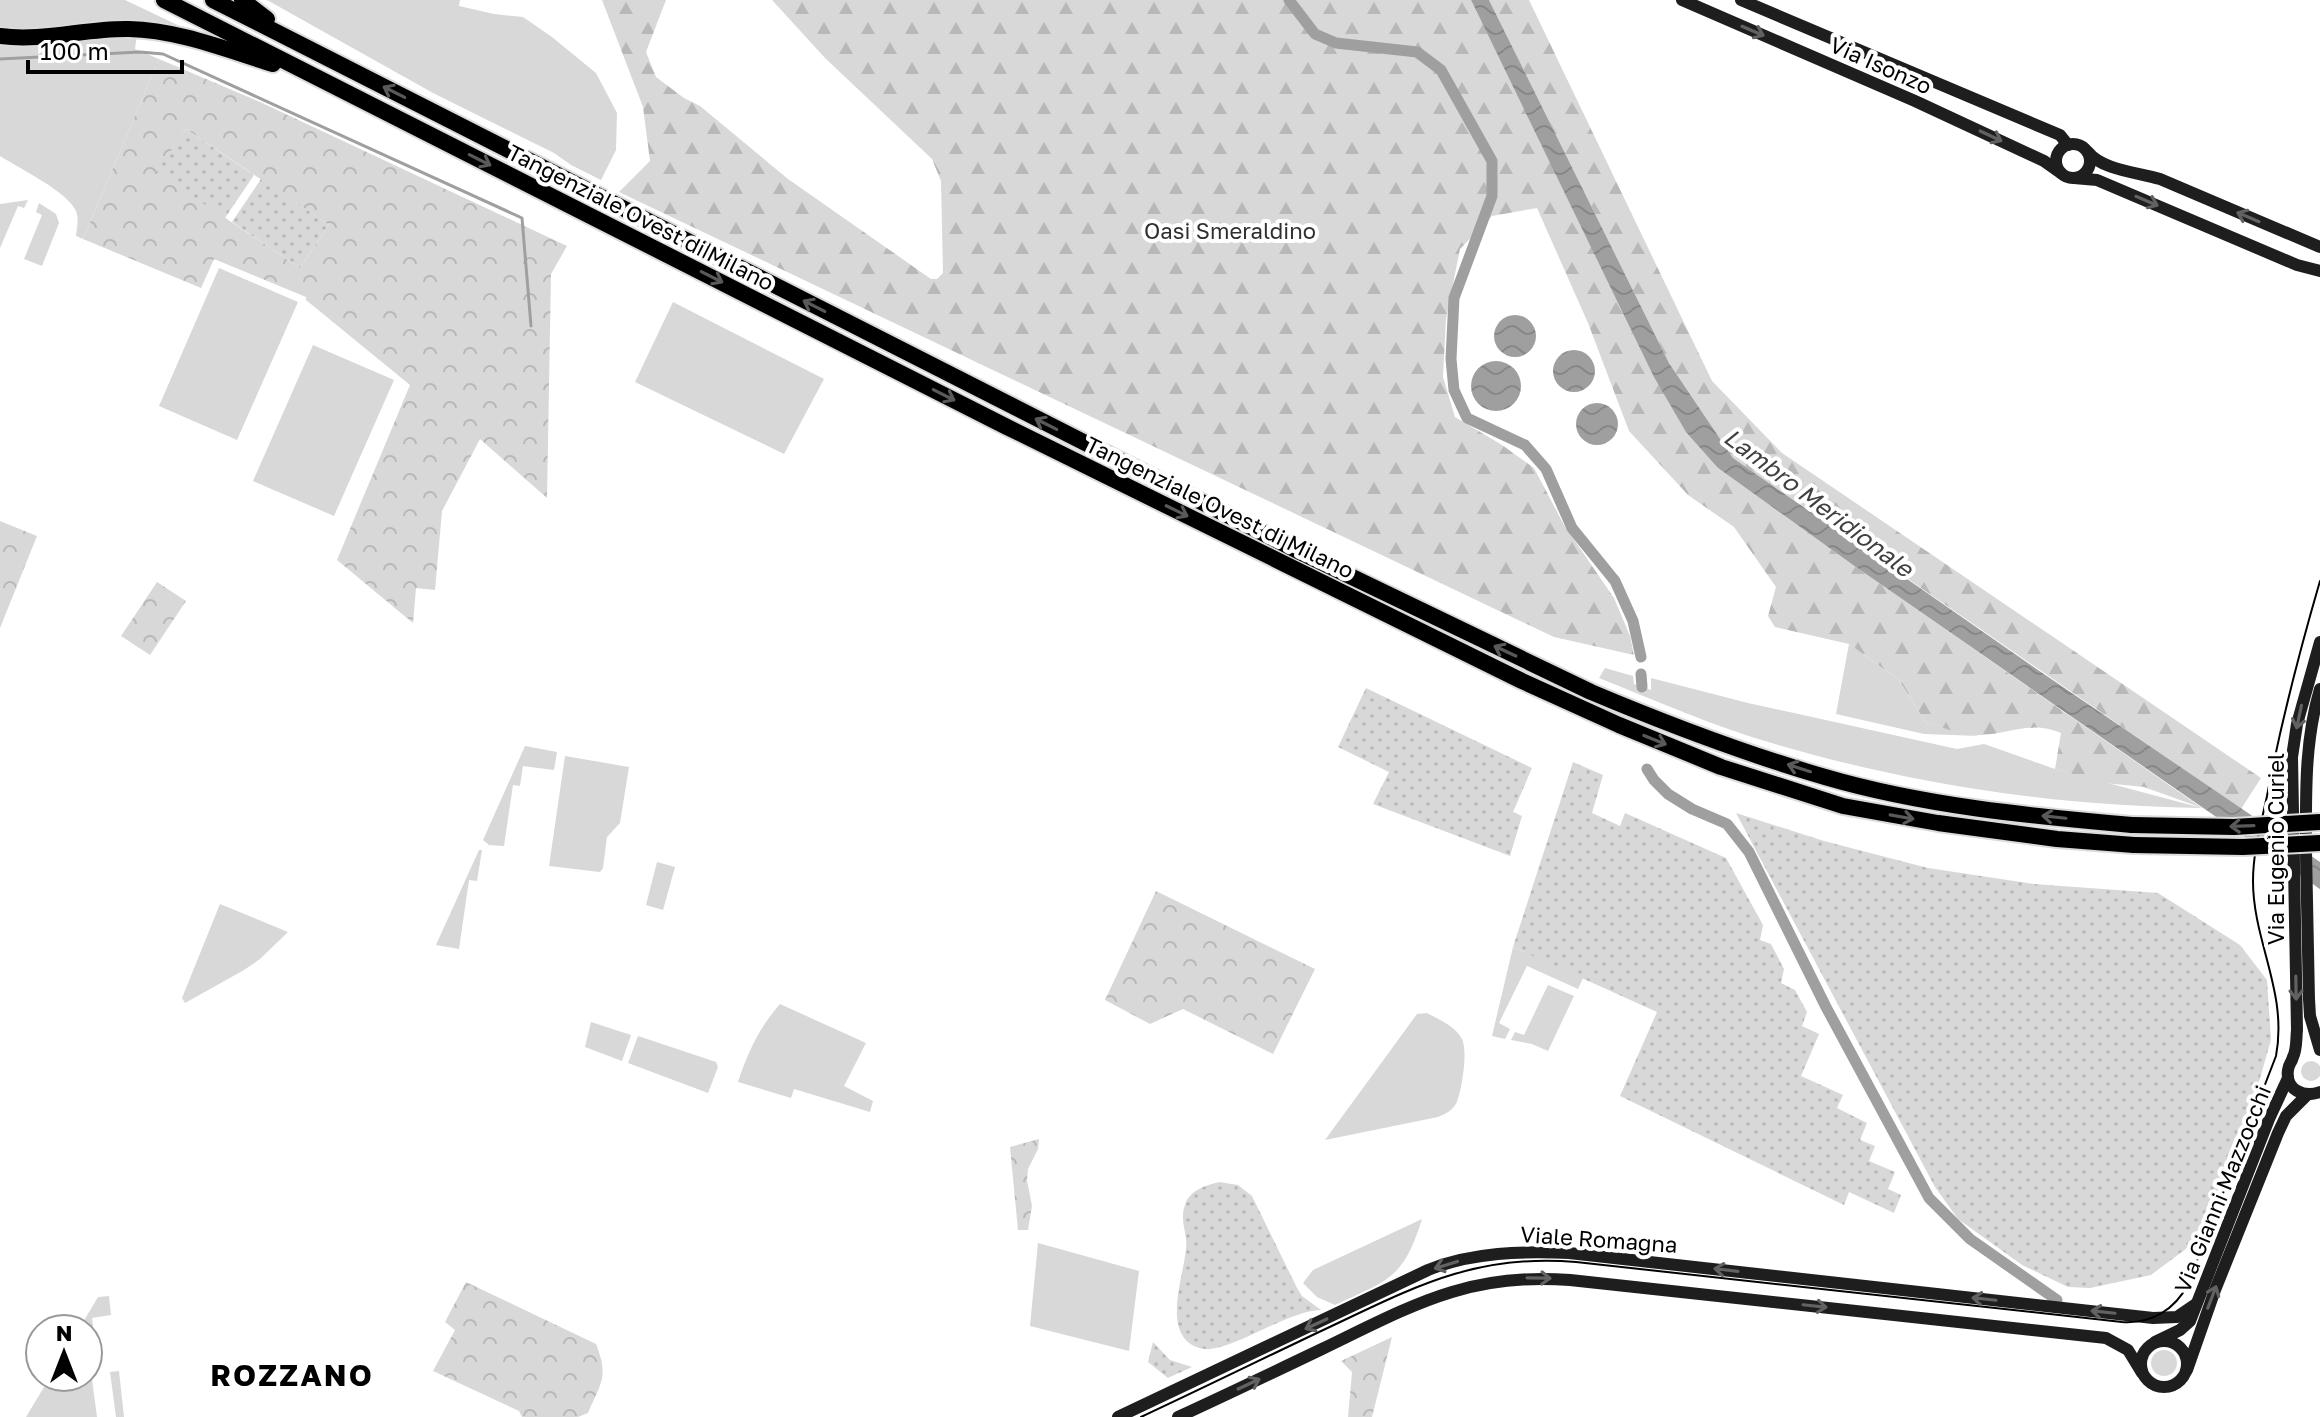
<svg xmlns="http://www.w3.org/2000/svg" width="2320" height="1417" font-family="'Golos Text',sans-serif">
<style>
.grass{fill:#d8d8d8}
.forest{fill:url(#forest-firs)}
.park{fill:url(#park-crowns);fill-rule:evenodd}
.garden{fill:url(#garden-dots)}
.water{fill:url(#water-waves)}
.lines{fill:none;stroke-linecap:round;stroke-linejoin:round}
.stream{stroke:#9f9f9f;stroke-width:3}
.canal{stroke:#9f9f9f;stroke-width:11}
.highway-casing{stroke:#dbdbdb;stroke-width:20}
.secondary{stroke:#1e1e1e;stroke-width:12}
.highway{stroke:#000;stroke-width:16}
.tram{stroke:#000;stroke-width:2}
.highway-bridge-casing{stroke:#dbdbdb;stroke-width:20;stroke-linecap:butt}
.highway-bridge{stroke:#000;stroke-width:16}
.oneway{stroke:#626262}
.oneway2{stroke:#595959}
.labels{text-anchor:middle;dominant-baseline:central;stroke-width:8;stroke-linejoin:round;paint-order:stroke}
.street-label{font-size:22px;fill:#000;stroke:#fff}
.park-label{font-size:22px;fill:#2f2f2f;stroke:#fff}
.water-label{font-size:24px;font-style:italic;fill:#404040;stroke:#fff}
.district-label{font-size:30px;font-weight:bold;letter-spacing:2px;fill:#000;stroke:#fff}
</style>
<defs>
<pattern id="forest-firs" width="22" height="20" patternUnits="userSpaceOnUse" patternTransform="scale(2)"><rect width="22" height="20" fill="#d8d8d8"/><path d="M5 1l3.5 6h-7zM16 11l3.5 6h-7z" fill="#b8b8b8"/></pattern>
<pattern id="park-crowns" width="20" height="18" patternUnits="userSpaceOnUse" patternTransform="scale(2)"><rect width="20" height="18" fill="#d8d8d8"/><path d="M2 6a3 3 0 1 1 6 0M12 15a3 3 0 1 1 6 0" fill="none" stroke="#b8b8b8"/></pattern>
<pattern id="garden-dots" width="8" height="8" patternUnits="userSpaceOnUse" patternTransform="scale(2)"><rect width="8" height="8" fill="#d8d8d8"/><path d="M2 2h.1M6 6h.1" fill="none" stroke="#b8b8b8" stroke-width="1.8" stroke-linecap="round"/></pattern>
<pattern id="water-waves" width="16" height="10" patternUnits="userSpaceOnUse" patternTransform="scale(2)"><rect width="16" height="10" fill="#9f9f9f"/><path d="M0 5q4-4 8 0t8 0" fill="none" stroke="#878787"/></pattern>
</defs>
<rect width="100%" height="100%" fill="#fff"/>
<g class="grass">
<path d="M 0,0 L 125,0 L 186,29 L 0,30 Z"/>
<path d="M 267,0 L 460,0 L 459,6 L 494,14 L 523,17 L 552,37 L 596,73 L 617,113 L 616,150 L 601,180 L 571,165 L 554,153 L 433,93 Z"/>
<path d="M 137,34 L 135,49 L 159,59 L 83,239 L 76,236 C 77,228 79,219 76,211 C 68,192 19,168 0,156 L 0,41 Z"/>
<path d="M 28,200 L 24,208 L 18,206 L 0,248 L 0,204 Z"/>
<path d="M 39,203 L 56,214 L 59,223 L 42,266 L 24,259 L 42,215 L 36,212 Z"/>
<path d="M 219,268 L 298,302 L 237,440 L 159,406 Z"/>
<path d="M 673,302 L 824,379 L 784,454 L 635,382 Z"/>
<path d="M 313,345 L 394,380 L 334,516 L 253,481 Z"/>
<path d="M 1849,644 L 1899,680 L 1926,723 L 1979,736 L 1924,734 L 1836,714 Z"/>
<path d="M 1605,668 L 1633,676 L 1634,684 L 1651,690 L 1651,678 L 1748,703 L 1957,749 L 1984,744 L 2055,769 L 2202,808 C 2056,806 1915,785 1775,744 C 1715,727 1657,701 1599,678 Z"/>
<path d="M 525,746 L 557,752 L 554,770 L 523,766 L 520,786 L 513,785 L 504,846 L 489,845 L 483,840 Z"/>
<path d="M 565,756 L 629,767 L 620,823 L 607,837 L 603,868 L 600,872 L 549,866 Z"/>
<path d="M 479,850 L 482,850 L 477,881 L 469,880 L 459,949 L 436,945 Z"/>
<path d="M 657,862 L 675,867 L 663,910 L 646,905 Z"/>
<path d="M 220,904 L 288,932 L 260,959 L 244,970 L 185,1003 L 182,998 Z"/>
<path d="M 1513,947 L 1583,978 L 1578,989 L 1527,966 L 1499,1023 L 1510,1029 L 1505,1039 L 1492,1036 Z"/>
<path d="M 1548,985 L 1574,996 L 1548,1051 L 1532,1044 L 1511,1040 L 1515,1032 L 1524,1035 Z"/>
<path d="M 780,1004 L 866,1043 L 844,1086 L 873,1101 L 870,1112 L 794,1089 L 791,1098 L 738,1082 C 748,1052 759,1028 780,1004 Z"/>
<path d="M 1427,1013 C 1440,1020 1455,1026 1462,1039 C 1468,1052 1462,1088 1457,1102 C 1453,1110 1446,1114 1438,1117 L 1325,1140 L 1417,1014 Z"/>
<path d="M 591,1022 L 631,1035 L 622,1061 L 585,1047 Z"/>
<path d="M 638,1036 L 716,1062 L 718,1067 L 708,1093 L 628,1063 Z"/>
<circle cx="2311" cy="1071" r="10"/>
<path d="M 1422,1219 C 1403,1280 1388,1280 1335,1305 L 1317,1297 L 1303,1283 L 1313,1270 Z"/>
<path d="M 1038,1243 L 1139,1271 L 1129,1351 L 1030,1326 Z"/>
<path d="M 109,1296 L 111,1315 L 92,1318 L 99,1370 L 91,1372 L 97,1417 L 26,1417 L 50,1377 L 88,1377 L 88,1329 L 79,1329 L 98,1297 Z"/>
<circle cx="2164" cy="1363" r="13"/>
<path d="M 119,1371 L 124,1417 L 116,1417 L 110,1372 Z"/>
</g>
<g class="forest">
<path d="M 602,0 L 666,0 L 646,52 L 656,77 L 684,98 L 700,106 L 788,179 L 931,279 L 937,279 L 943,273 L 941,181 L 932,159 L 825,58 L 772,0 L 1471,0 L 1579,219 L 1718,468 L 1853,565 L 2202,808 L 2144,787 L 2104,783 L 2055,769 L 2061,733 C 2030,720 2011,734 1981,735 C 1964,736 1943,727 1926,723 L 1899,680 L 1849,644 L 1775,627 L 1768,616 L 1776,587 L 1734,527 L 1688,495 L 1629,431 L 1588,323 L 1537,208 L 1492,216 L 1460,249 L 1446,319 L 1443,377 L 1455,417 L 1502,445 L 1534,468 L 1564,525 L 1614,598 L 1630,636 L 1634,655 L 1554,637 L 619,192 L 650,161 L 643,107 Z"/>
<path d="M 1489,0 L 1529,0 L 1712,381 L 1782,453 L 2261,778 L 2241,809 L 1733,458 L 1669,363 Z"/>
</g>
<g class="park">
<path d="M 159,59 L 260,102 L 567,246 L 551,274 L 547,498 L 480,439 L 442,511 L 435,590 L 416,588 L 413,623 L 337,560 L 410,385 L 306,300 L 306,297 L 214,259 L 201,288 L 83,239 ZM 186,129 L 329,225 L 300,268 L 157,172 Z"/>
<path d="M 0,521 L 37,536 L 0,628 Z"/>
<path d="M 157,582 L 186,601 L 150,655 L 121,636 Z"/>
<path d="M 1156,891 L 1315,969 L 1273,1054 L 1183,1009 L 1150,1024 L 1105,1000 Z"/>
<path d="M 1039,1139 L 1038,1149 L 1028,1169 L 1027,1180 L 1032,1206 L 1028,1230 L 1018,1230 L 1010,1147 Z"/>
<path d="M 466,1282 L 596,1344 C 609,1377 601,1382 588,1413 L 578,1417 L 522,1417 L 519,1411 L 433,1371 L 455,1330 L 445,1322 Z"/>
<path d="M 1392,1337 L 1372,1417 L 1348,1417 L 1352,1372 L 1341,1361 Z"/>
</g>
<g class="garden">
<path d="M 186,129 L 254,175 L 225,218 L 156,172 Z"/>
<path d="M 261,179 L 329,225 L 300,268 L 232,222 Z"/>
<path d="M 1366,688 L 1532,768 L 1513,812 L 1522,816 L 1510,856 L 1373,804 L 1389,772 L 1338,747 Z"/>
<path d="M 1573,762 L 1603,775 L 1592,813 L 1620,826 L 1625,813 L 1726,858 L 1763,925 L 1760,940 L 1771,944 L 1784,969 L 1781,983 L 1795,990 L 1807,1012 L 1802,1026 L 1819,1034 L 1801,1076 L 1843,1095 L 1837,1108 L 1867,1123 L 1860,1140 L 1875,1146 L 1869,1161 L 1895,1172 L 1888,1189 L 1901,1195 L 1894,1213 L 1849,1192 L 1844,1205 L 1620,1096 L 1657,1012 L 1513,947 Z"/>
<path d="M 1736,813 L 1824,841 L 1928,868 L 2034,884 L 2158,893 L 2240,945 L 2267,980 L 2271,1040 L 2256,1092 L 2199,1239 L 2151,1275 L 2090,1288 L 2068,1287 L 2022,1265 L 1958,1219 L 1935,1187 Z"/>
<path d="M 1219,1182 L 1238,1185 L 1252,1196 L 1297,1288 L 1302,1296 L 1321,1310 C 1284,1311 1225,1357 1199,1348 C 1160,1335 1184,1277 1186,1248 C 1188,1233 1179,1221 1185,1205 C 1190,1190 1204,1186 1219,1182 Z"/>
<path d="M 1153,1342 L 1170,1360 L 1192,1367 L 1168,1378 L 1148,1362 Z"/>
</g>
<g class="water">
<path d="M 1471,0 L 1489,0 L 1669,363 L 1733,458 L 2038,670 L 2320,862 L 2320,889 L 1853,565 L 1718,468 L 1686,432 L 1654,377 Z"/>
<circle cx="1515" cy="336" r="21"/>
<circle cx="1574" cy="371" r="21"/>
<circle cx="1496" cy="386" r="25"/>
<circle cx="1597" cy="424" r="21"/>
</g>
<g class="lines">
<path class="stream" d="M 0,59 L 140,52 L 163,54 L 522,218 L 531,326"/>
<g class="canal">
<path d="M 1289,0 L 1315,34 L 1336,43 L 1417,52 L 1441,70 L 1492,161 L 1492,196 L 1454,298 L 1451,359 L 1454,390 L 1467,418 L 1525,445 L 1546,469 L 1572,528 L 1615,581 L 1633,621 L 1641,657"/>
<path d="M 1641,674 L 1642,687"/>
<path d="M 1647,769 L 1654,780 L 1668,794 L 1692,809 L 1727,824 L 1749,852 L 1826,1007 L 1929,1198 L 1970,1239 L 2057,1300"/>
</g>
<defs>
<g id="highway">
<path d="M 164,0 L 1005,426 L 1522,681 L 1619,725 L 1721,767 L 1843,806 L 1938,823 L 2057,839 L 2134,845"/>
<path d="M 213,0 L 1300,552 L 1591,692 C 1667,724 1746,754 1825,777 C 1924,806 2030,816 2132,825"/>
<path d="M 242,0 L 267,19"/>
<path d="M 0,36 C 43,42 86,28 129,29 C 178,30 227,50 273,64"/>
</g>
</defs>
<use href="#highway" class="highway-casing"/>
<g class="secondary">
<path d="M 1682,0 L 1915,101 L 2044,161 L 2061,173"/>
<path d="M 1741,0 L 2060,135 L 2068,145"/>
<circle cx="2073" cy="161" r="17"/>
<path d="M 2088,152 C 2102,170 2137,172 2160,179 L 2320,247"/>
<path d="M 2074,178 L 2097,180 L 2297,265 L 2320,271"/>
<path d="M 2320,642 L 2297,724 L 2292,757 L 2297,1030 C 2296,1039 2297,1049 2293,1057 C 2291,1064 2289,1063 2288,1070 C 2285,1090 2304,1098 2320,1092"/>
<path d="M 2320,689 C 2304,743 2306,797 2306,852 C 2307,901 2308,950 2309,999 L 2310,1016 L 2320,1050"/>
<circle cx="2164" cy="1364" r="23"/>
<path d="M 2155,1342 L 2180,1330 L 2190,1321 L 2269,1119 L 2288,1078"/>
<path d="M 2187,1370 L 2215,1290 L 2278,1133 L 2286,1116 L 2307,1095"/>
<path d="M 1118,1417 L 1428,1270 C 1472,1252 1523,1251 1569,1253 L 2153,1318 L 2177,1317 L 2196,1304"/>
<path d="M 1178,1417 C 1226,1395 1274,1372 1322,1349 C 1411,1306 1468,1272 1570,1280 L 2106,1338 L 2128,1350 L 2142,1373"/>
</g>
<use href="#highway" class="highway"/>
<path class="tram" d="M 1141,1417 C 1201,1389 1260,1360 1319,1332 C 1409,1290 1472,1253 1576,1262 L 2122,1322 C 2151,1324 2175,1310 2188,1284 L 2276,1056 C 2288,992 2253,942 2253,881 C 2253,852 2261,824 2267,796 C 2281,723 2299,653 2320,581"/>
<defs>
<g id="highway-bridge">
<path d="M 2132,825 L 2234,827 L 2320,822"/>
<path d="M 2134,845 L 2243,847 L 2320,843"/>
</g>
</defs>
<use href="#highway-bridge" class="highway-bridge-casing"/>
<use href="#highway-bridge" class="highway-bridge"/>
</g>
<defs><path id="oneway-shaft" d="M-6 0H5M1.5-3L5.5 0L1.5 3" fill="none" stroke-width="1.6" stroke-linecap="round" stroke-linejoin="round" transform="scale(2)"/></defs>
<g class="oneway">
<use href="#oneway-shaft" transform="translate(1753 31) rotate(23)"/>
<use href="#oneway-shaft" transform="translate(1991 136) rotate(25)"/>
<use href="#oneway-shaft" transform="translate(2147 201) rotate(23)"/>
<use href="#oneway-shaft" transform="translate(2248 217) rotate(-157)"/>
<use href="#oneway-shaft" transform="translate(2299 717) rotate(102)"/>
<use href="#oneway-shaft" transform="translate(2296 988) rotate(89)"/>
<use href="#oneway-shaft" transform="translate(1446 1265) rotate(163)"/>
<use href="#oneway-shaft" transform="translate(1726 1270) rotate(-173)"/>
<use href="#oneway-shaft" transform="translate(1539 1278) rotate(1)"/>
<use href="#oneway-shaft" transform="translate(2212 1297) rotate(-69)"/>
<use href="#oneway-shaft" transform="translate(1984 1299) rotate(-174)"/>
<use href="#oneway-shaft" transform="translate(1815 1306) rotate(6)"/>
<use href="#oneway-shaft" transform="translate(2103 1312) rotate(-174)"/>
<use href="#oneway-shaft" transform="translate(1316 1324) rotate(155)"/>
<use href="#oneway-shaft" transform="translate(1249 1384) rotate(-25)"/>
</g>
<g class="oneway2">
<use href="#oneway-shaft" transform="translate(394 92) rotate(-153)"/>
<use href="#oneway-shaft" transform="translate(480 160) rotate(27)"/>
<use href="#oneway-shaft" transform="translate(712 277) rotate(27)"/>
<use href="#oneway-shaft" transform="translate(814 306) rotate(-153)"/>
<use href="#oneway-shaft" transform="translate(944 395) rotate(27)"/>
<use href="#oneway-shaft" transform="translate(1046 424) rotate(-153)"/>
<use href="#oneway-shaft" transform="translate(1177 511) rotate(26)"/>
<use href="#oneway-shaft" transform="translate(1505 651) rotate(-155)"/>
<use href="#oneway-shaft" transform="translate(1655 740) rotate(22)"/>
<use href="#oneway-shaft" transform="translate(1799 768) rotate(-162)"/>
<use href="#oneway-shaft" transform="translate(1902 817) rotate(10)"/>
<use href="#oneway-shaft" transform="translate(2054 817) rotate(-174)"/>
<use href="#oneway-shaft" transform="translate(2242 826) rotate(178)"/>
</g>
<g class="labels">
<g class="street-label">
<text transform="translate(1881 65) rotate(24)">Via Isonzo</text>
<text transform="translate(641 217) rotate(27)">Tangenziale Ovest di Milano</text>
<text transform="translate(1220 507) rotate(26)">Tangenziale Ovest di Milano</text>
<text transform="translate(2275 849) rotate(-90)">Via Eugenio Curiel</text>
<text transform="translate(2222 1189) rotate(-68)">Via Gianni Mazzocchi</text>
<text transform="translate(1599 1239) rotate(4)">Viale Romagna</text>
</g>
<g class="park-label">
<text x="1230" y="230">Oasi Smeraldino</text>
</g>
<g class="water-label">
<text transform="translate(1819 502) rotate(37)">Lambro Meridionale</text>
</g>
<g class="district-label">
<text x="292" y="1375">ROZZANO</text>
</g>
</g>
<g transform="translate(64 1353)"><circle r="38" fill="#ffffff" stroke="#999999" stroke-width="2"/>
<path d="M0-6L14 30L0 20L-14 30Z" fill="#000000"/>
<text y="-12" font-size="22" font-weight="bold" text-anchor="middle" fill="#000000">N</text>
</g>
<path d="M28 60v12h154v-12" fill="none" stroke="#000000" stroke-width="4"/>
<text x="40" y="60" font-size="24" fill="#000000" stroke="#ffffff" stroke-width="6" paint-order="stroke">100 m</text>
</svg>
